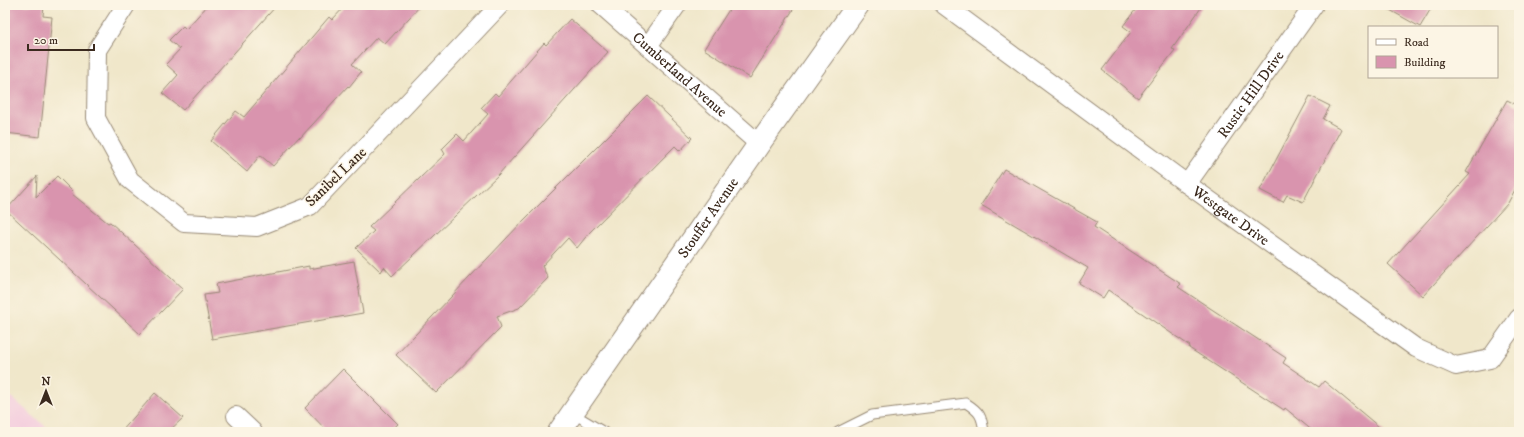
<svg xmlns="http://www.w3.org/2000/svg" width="1524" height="437" font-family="'IM FELL DW Pica',serif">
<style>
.built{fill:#f4cfde}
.building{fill:#d994ae}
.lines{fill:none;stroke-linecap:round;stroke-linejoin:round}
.lane-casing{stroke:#968874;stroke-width:11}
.street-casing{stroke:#968874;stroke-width:20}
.secondary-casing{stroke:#968874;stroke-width:24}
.lane{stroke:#fff;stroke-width:9}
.street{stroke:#fff;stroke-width:18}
.secondary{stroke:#fff;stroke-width:22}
.labels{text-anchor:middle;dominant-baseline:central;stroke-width:3;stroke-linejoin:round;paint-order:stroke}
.street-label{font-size:15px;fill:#3b2a1e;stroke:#fcf5e5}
</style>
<rect width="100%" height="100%" fill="#fcf5e5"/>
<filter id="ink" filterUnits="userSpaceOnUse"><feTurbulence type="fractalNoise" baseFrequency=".025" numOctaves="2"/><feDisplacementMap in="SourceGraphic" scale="8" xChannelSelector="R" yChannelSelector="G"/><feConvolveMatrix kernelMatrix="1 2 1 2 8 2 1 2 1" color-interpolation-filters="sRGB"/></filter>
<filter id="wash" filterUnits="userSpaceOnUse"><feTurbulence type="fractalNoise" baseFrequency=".012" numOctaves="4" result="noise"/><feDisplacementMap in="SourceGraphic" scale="16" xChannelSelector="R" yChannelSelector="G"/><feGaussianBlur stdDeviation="0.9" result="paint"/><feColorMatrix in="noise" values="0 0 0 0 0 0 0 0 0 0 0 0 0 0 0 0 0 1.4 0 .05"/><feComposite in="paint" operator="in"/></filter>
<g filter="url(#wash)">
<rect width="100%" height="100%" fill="#f0e7ca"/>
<path class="built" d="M 5,392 L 52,432 L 5,432 Z"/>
<g id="blocks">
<g class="building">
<path d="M 5,5 L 44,5 L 43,16 L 52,17 L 40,137 L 5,133 Z"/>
<path d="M 208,5 L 277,5 L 183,110 L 162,93 L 178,75 L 166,64 L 180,49 L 169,40 L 183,26 L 186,29 Z"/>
<path d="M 346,5 L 421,5 L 385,44 L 377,37 L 352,64 L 361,72 L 349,87 L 348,86 L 300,138 L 299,137 L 273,166 L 260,155 L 247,172 L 211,141 L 236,111 L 244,117 L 329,17 L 332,20 Z"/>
<path d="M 732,5 L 796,5 L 750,78 L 704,49 Z"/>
<path d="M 1139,5 L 1203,5 L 1172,49 L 1175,50 L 1138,98 L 1102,70 L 1131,32 L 1123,26 Z"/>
<path d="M 1381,5 L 1433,5 L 1420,27 Z"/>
<path d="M 570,19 L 608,52 L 498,175 L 392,276 L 384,267 L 381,272 L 356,248 L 374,231 L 369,227 L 445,154 L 442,149 L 457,134 L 464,141 L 488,114 L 481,108 L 495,93 L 498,96 L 544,43 L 546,45 Z"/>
<path d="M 648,96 L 692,138 L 680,151 L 675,146 L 589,233 L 577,248 L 568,238 L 542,266 L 548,278 L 519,308 L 497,316 L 501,327 L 436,393 L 396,355 L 524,220 Z"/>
<path d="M 1310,96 L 1330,106 L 1323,119 L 1341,129 L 1303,202 L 1287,195 L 1283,202 L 1260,190 Z"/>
<path d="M 1507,100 L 1519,106 L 1519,182 L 1508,203 L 1423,296 L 1388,264 L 1470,174 L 1466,172 Z"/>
<path d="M 1004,169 L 1097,222 L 1094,227 L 1181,284 L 1178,287 L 1286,358 L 1283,363 L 1319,387 L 1324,381 L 1385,432 L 1314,432 L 1285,408 L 1284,410 L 1189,348 L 1190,346 L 1108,290 L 1103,298 L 1079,283 L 1088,268 L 981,205 Z"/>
<path d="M 37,176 L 36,197 L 57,176 L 73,192 L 72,194 L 108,223 L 110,222 L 183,289 L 140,334 L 6,210 Z"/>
<path d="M 354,261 L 363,313 L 212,339 L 204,295 L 218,293 L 216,284 L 309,266 L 309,269 Z"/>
<path d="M 343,369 L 398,424 L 389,432 L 328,432 L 305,408 Z"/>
<path d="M 155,393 L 183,418 L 168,432 L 121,432 Z"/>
</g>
</g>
</g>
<g filter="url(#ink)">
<use href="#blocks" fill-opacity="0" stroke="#968874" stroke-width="1"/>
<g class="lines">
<defs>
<g id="lane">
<path d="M 572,413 L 604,432"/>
<path d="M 838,432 L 872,415 L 966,403 C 980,412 982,416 984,432"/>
</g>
<g id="street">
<path d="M 126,5 L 97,50 L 96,118 L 130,180 L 184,223 L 257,227 L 310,206 L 500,5"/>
<path id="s1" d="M 601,5 L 759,144"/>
<path id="s2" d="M 944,5 L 1187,184 L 1416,348 L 1456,366 L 1490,359 L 1519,318"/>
<path d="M 648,46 L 677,5"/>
<path id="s3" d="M 1187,184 L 1314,5"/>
<path d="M 236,416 L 253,432"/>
</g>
<g id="secondary">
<path id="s4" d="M 559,432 L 759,144 L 858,5"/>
</g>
</defs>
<use href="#lane" class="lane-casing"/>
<use href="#street" class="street-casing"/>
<use href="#secondary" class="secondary-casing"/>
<use href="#lane" class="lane"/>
<use href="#street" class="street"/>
<use href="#secondary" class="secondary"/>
</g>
</g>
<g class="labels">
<g class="street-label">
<text stroke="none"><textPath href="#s1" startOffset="105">Cumberland Avenue</textPath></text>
<text stroke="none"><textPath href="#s3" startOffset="110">Rustic Hill Drive</textPath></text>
<text transform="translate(336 177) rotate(-44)">Sanibel Lane</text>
<text stroke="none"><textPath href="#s2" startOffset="356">Westgate Drive</textPath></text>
<text stroke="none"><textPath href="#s4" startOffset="261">Stouffer Avenue</textPath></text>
</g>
</g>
<rect width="1524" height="437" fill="none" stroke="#fcf5e5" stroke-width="20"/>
<rect x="1368" y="26" width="130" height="52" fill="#fcf5e5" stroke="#afa495"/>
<rect x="1376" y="39" width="20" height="6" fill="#ffffff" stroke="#afa495"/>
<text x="1404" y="46" font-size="12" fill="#3b2a1e">Road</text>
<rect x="1376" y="56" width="20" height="12" fill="#d994ae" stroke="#afa495"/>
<text x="1404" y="66" font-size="12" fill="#3b2a1e">Building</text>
<g transform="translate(46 391)" stroke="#fcf5e5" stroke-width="3" paint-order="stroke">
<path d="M0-3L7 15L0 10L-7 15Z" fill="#3b2a1e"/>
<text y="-6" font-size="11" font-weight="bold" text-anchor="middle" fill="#3b2a1e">N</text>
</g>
<path d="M28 44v6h66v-6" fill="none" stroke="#3b2a1e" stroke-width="2"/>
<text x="34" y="44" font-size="12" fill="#3b2a1e" stroke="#fcf5e5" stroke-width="3" paint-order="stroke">20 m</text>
</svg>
